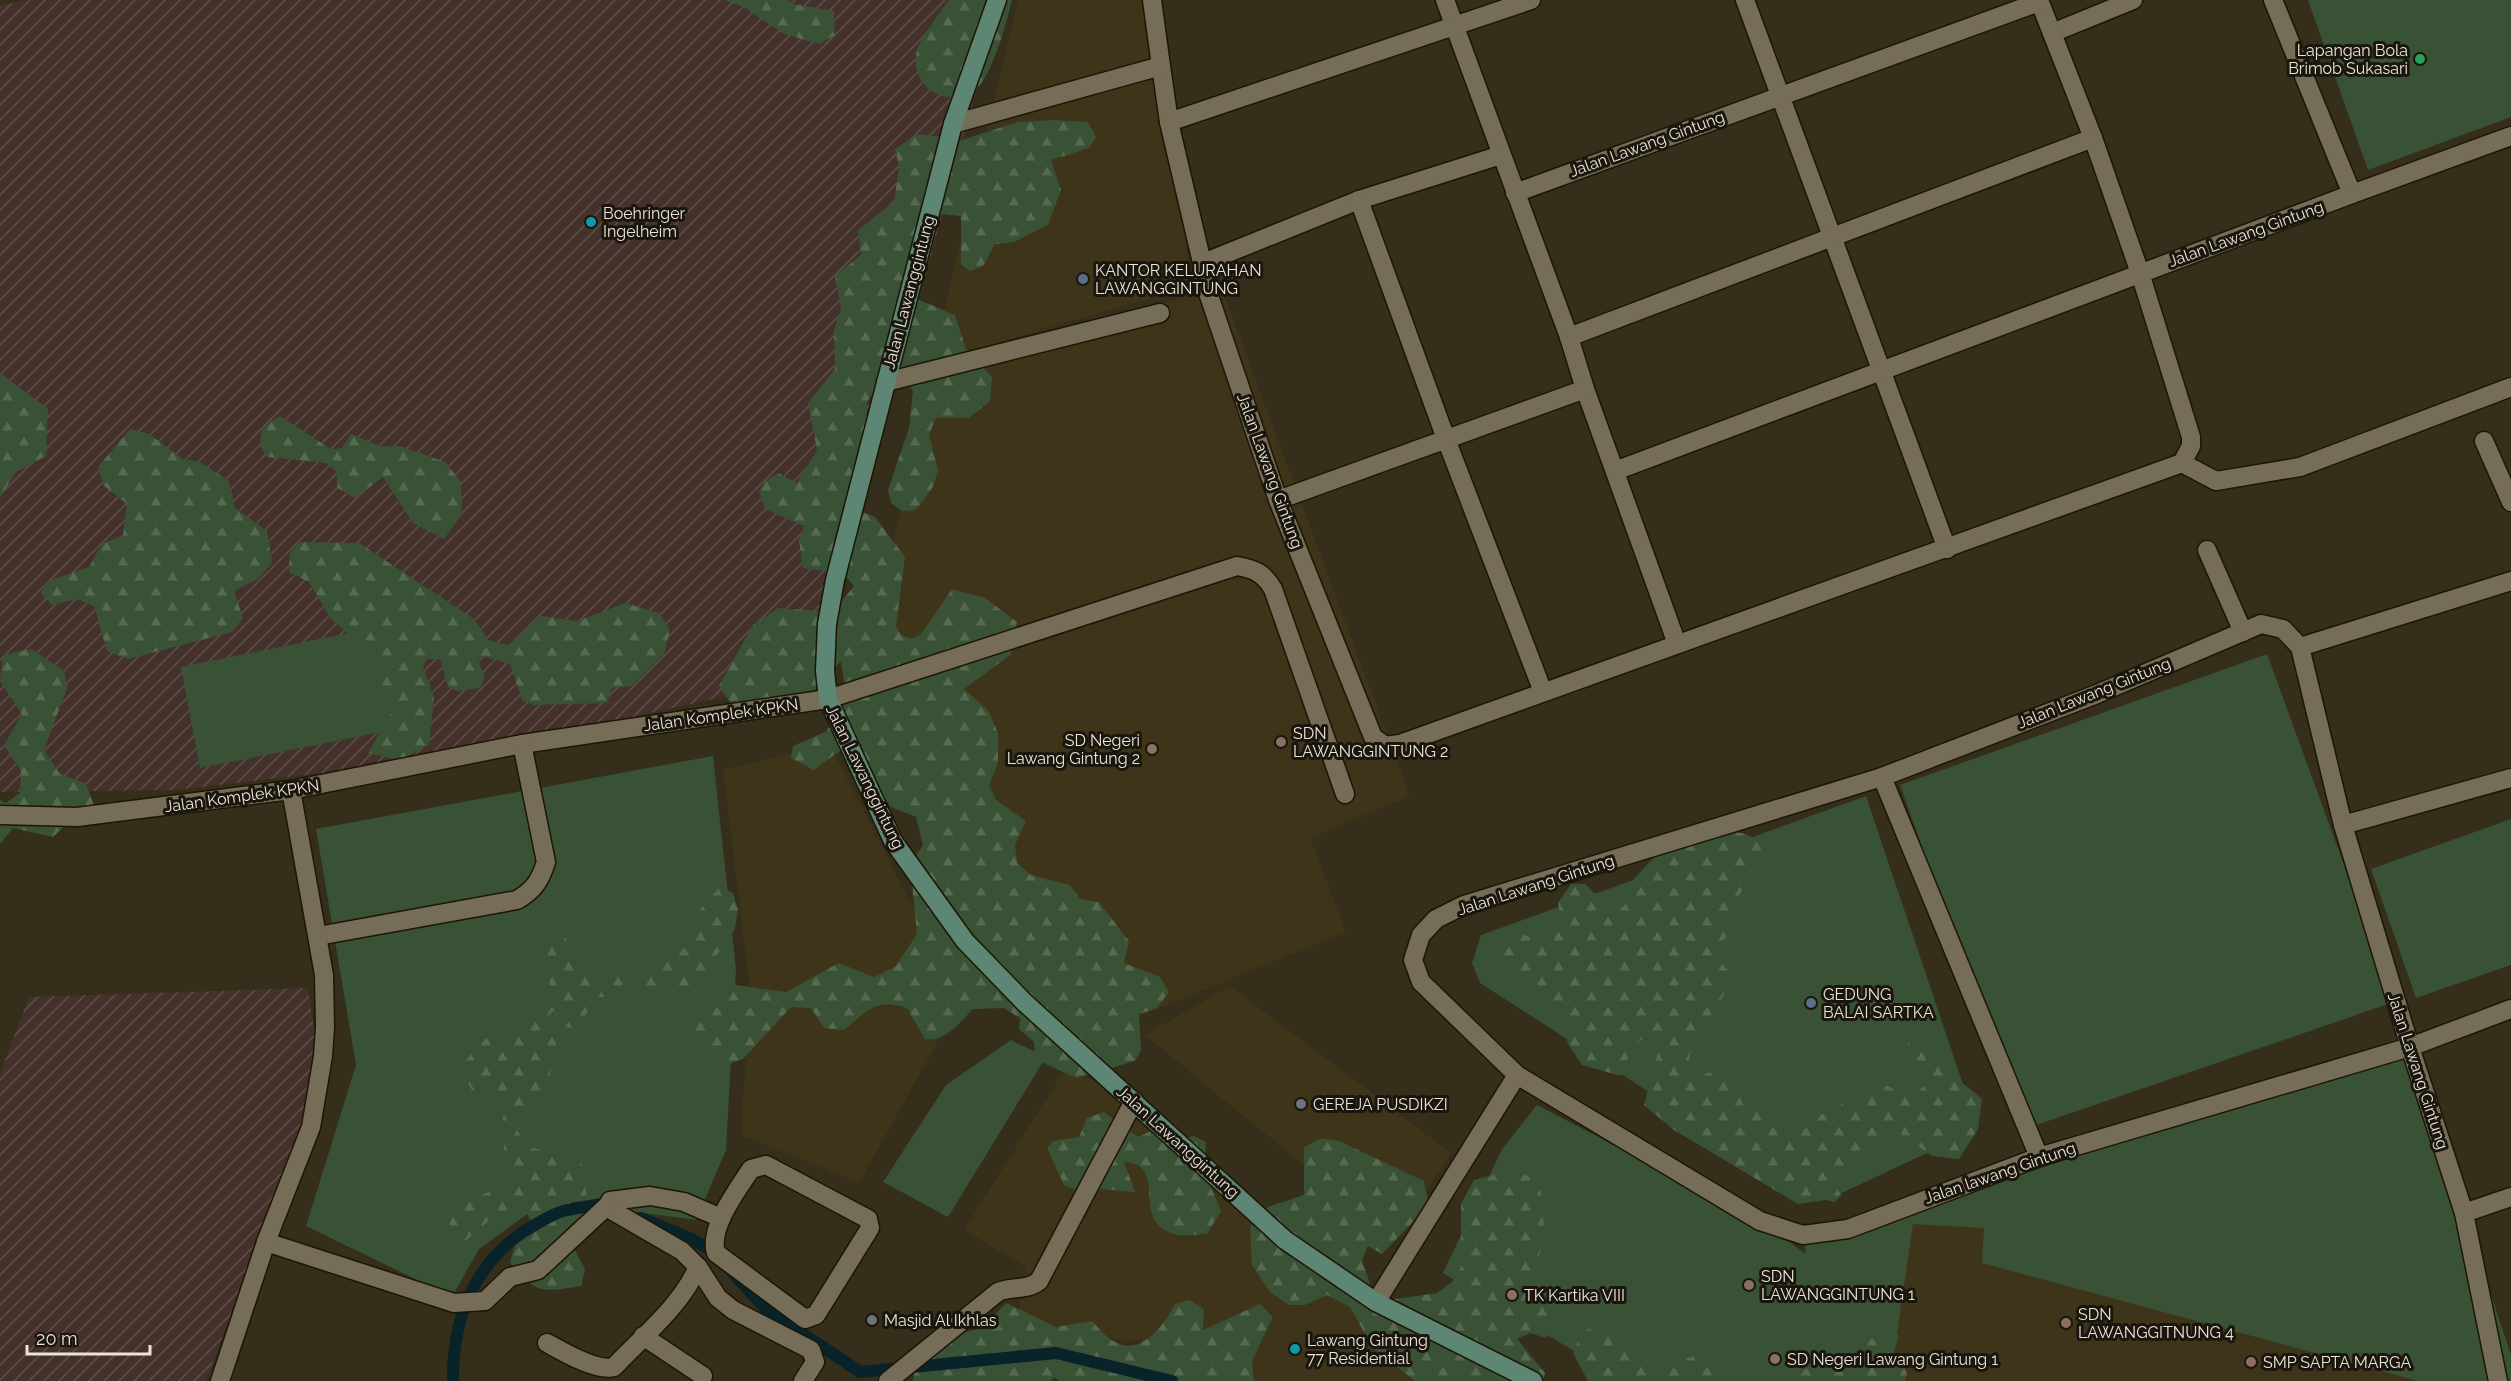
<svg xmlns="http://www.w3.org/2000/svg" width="2511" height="1381" font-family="Raleway,sans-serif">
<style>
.built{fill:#3e3419}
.industrial{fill:url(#industrial-furrows)}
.grass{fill:#395135}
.forest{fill:url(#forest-firs)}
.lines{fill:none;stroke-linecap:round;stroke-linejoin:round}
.stream{stroke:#082329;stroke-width:12}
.street-casing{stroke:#1d1604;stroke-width:21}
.secondary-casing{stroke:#1d1604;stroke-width:21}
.street{stroke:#756d57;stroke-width:18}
.secondary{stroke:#5d8675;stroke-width:18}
.leisure-dot{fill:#2e9e5b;stroke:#1a160e;stroke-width:2}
.culture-dot{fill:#0f9aa8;stroke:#1a160e;stroke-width:2}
.service-dot{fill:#5c6f8a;stroke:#1a160e;stroke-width:2}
.education-dot{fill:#8d6e63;stroke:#1a160e;stroke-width:2}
.worship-dot{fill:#6b7280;stroke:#1a160e;stroke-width:2}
.labels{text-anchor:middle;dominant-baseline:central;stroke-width:6;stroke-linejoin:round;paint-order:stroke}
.poi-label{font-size:16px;fill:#e9e4d8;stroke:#1a160e;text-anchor:start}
.street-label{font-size:16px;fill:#e9e4d8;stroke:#1a160e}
</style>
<defs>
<pattern id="industrial-furrows" width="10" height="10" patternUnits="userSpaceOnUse" patternTransform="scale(1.5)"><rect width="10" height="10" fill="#44312b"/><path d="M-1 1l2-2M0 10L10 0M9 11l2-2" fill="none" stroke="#5f4f49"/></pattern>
<pattern id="forest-firs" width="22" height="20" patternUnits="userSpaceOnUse" patternTransform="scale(1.5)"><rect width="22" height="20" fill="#395135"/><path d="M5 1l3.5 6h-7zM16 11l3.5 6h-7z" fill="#566a52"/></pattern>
</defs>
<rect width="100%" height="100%" fill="#352e1a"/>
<g class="built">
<path d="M 1018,0 L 1155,0 L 1167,122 L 1192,286 L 932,362 Z"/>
<path d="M 1221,286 L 1410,796 L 1310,838 L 1346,932 L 1123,1023 L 1013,946 L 883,590 L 931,373 Z"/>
<path d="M 830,746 L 961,1000 L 859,1183 L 741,1135 L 750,989 L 723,769 Z"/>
<path d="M 1230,986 L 1451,1153 L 1395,1240 L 1145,1035 Z"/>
<path d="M 1069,1063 L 1212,1164 L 1424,1346 L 1484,1381 L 1235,1381 L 1152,1342 L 1016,1329 L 1026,1267 L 964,1230 Z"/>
<path d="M 1909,1223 L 1994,1223 L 2463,1381 L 1878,1381 Z"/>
</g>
<g class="industrial">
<path d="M 29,0 L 999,0 L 967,128 L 811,678 L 428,761 L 176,790 L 0,792 L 0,5 Z"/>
<path d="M 308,988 L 320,1073 L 206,1381 L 0,1381 L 0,1073 L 29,997 Z"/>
</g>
<g class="grass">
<path d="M 2308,0 L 2511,0 L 2511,117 L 2368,170 Z"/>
<path d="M 398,623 L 418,725 L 200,768 L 181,667 Z"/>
<path d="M 2267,654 L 2394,1002 L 2022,1130 L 1900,785 Z"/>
<path d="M 713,756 L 736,969 L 726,1150 L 696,1220 L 547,1200 L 479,1249 L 452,1297 L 306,1226 L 356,1065 L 316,829 Z"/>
<path d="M 1866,796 L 1978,1129 L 1827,1200 L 1801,1190 L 1480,983 L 1472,963 L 1481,935 Z"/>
<path d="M 2511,819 L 2511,965 L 2416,998 L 2371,869 Z"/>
<path d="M 2407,1039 L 2511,1355 L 2511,1381 L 2418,1381 L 1982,1263 L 1984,1228 L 1913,1224 L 1890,1381 L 1629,1381 L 1594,1363 L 1443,1273 L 1502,1149 L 1537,1105 L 1760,1221 L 1806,1254 L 1803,1235 Z"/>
<path d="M 1011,1040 L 1046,1057 L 948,1217 L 883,1182 L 946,1085 Z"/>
</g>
<g class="forest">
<path d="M 725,0 L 787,0 L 793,4 L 834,11 L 835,35 L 819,44 L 782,33 L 744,7 Z"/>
<path d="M 949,0 L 1012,0 C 1006,24 996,61 982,82 C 960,116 906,91 917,50 C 920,39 941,11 949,0 Z"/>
<path d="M 1053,120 L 1088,122 L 1096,137 L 1089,148 L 1051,160 L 1061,190 L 1048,225 L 1014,242 L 995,244 L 983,266 L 970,271 L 961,264 L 961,216 L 942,214 L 927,227 L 915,278 L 917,299 L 955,315 L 966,349 L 992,377 L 990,401 L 969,418 L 936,418 L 929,435 L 938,470 L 933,487 L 916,510 L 902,511 L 891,503 L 888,490 L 909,428 L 913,391 L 896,371 L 884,374 L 867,402 L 867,451 L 847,495 L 855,509 L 875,517 L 905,557 L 896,626 L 901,635 L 911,639 L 921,634 L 952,589 L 985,598 L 1017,622 L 1010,655 L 964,689 L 988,710 L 998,733 L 998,763 L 989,785 L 996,800 L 1026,821 L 1015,845 L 1017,863 L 1031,875 L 1070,885 L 1080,899 L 1099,902 L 1129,941 L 1124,963 L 1160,977 L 1169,992 L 1157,1008 L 1139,1014 L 1141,1050 L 1135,1061 L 1076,1078 L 1035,1059 L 1034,1042 L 1019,1029 L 1020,1018 L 1004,1008 L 973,1009 C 959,1023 946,1042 925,1039 L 907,1008 C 876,997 866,1012 844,1030 L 824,1028 L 811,1008 L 791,1007 L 743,1059 L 725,1065 L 711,1059 L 695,1030 L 708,1004 L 729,984 L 786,992 L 839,963 L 874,977 L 896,966 L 917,934 L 910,865 L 923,845 L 916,817 L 879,802 L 861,744 L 847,746 L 813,770 L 791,758 L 793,746 L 825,732 L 840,712 L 846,696 L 841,661 L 811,694 L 782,702 L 764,699 L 751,711 L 732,705 L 719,686 L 753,625 L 778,608 L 833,612 L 854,586 L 844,574 L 803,568 L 799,540 L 804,526 L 765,509 L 759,491 L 765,481 L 778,473 L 797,483 L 817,450 L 808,403 L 835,369 L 834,330 L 841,308 L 835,276 L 861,255 L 858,230 L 894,202 L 899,167 L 895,149 L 919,134 L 962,140 L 1018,122 Z"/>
<path d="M 0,373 L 48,409 L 46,456 L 16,472 L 0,497 Z"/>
<path d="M 280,416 L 332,450 L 342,448 L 351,434 L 380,446 L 400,446 L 445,462 L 461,482 L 462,514 L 444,539 L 413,523 L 383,477 L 355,498 L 338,488 L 336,471 L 326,463 L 267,457 L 260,446 L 262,428 Z"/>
<path d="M 130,429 L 149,434 L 184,460 L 198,461 L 229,481 L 235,508 L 267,531 L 272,563 L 258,579 L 234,591 L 243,618 L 232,632 L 128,659 L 107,651 L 94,606 L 78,599 L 52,605 L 41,593 L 46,582 L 89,567 L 102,544 L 123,535 L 127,504 L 103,485 L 98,467 Z"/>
<path d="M 300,542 L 359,543 L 474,619 L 488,640 L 508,645 L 541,616 L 578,621 L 625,603 L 659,613 L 670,630 L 664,654 L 632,686 L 612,688 L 607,703 L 533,705 L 522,700 L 510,664 L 486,657 L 477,660 L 485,676 L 480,688 L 457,691 L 448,687 L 440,659 L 427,659 L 423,667 L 434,698 L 429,745 L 400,760 L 368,753 L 393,710 L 380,681 L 379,661 L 331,619 L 309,582 L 289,572 L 290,552 Z"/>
<path d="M 31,649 L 64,671 L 67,688 L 44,750 L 60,774 L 86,784 L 96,810 L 74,817 L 53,837 L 13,828 L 0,844 L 0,800 L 6,803 L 20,793 L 21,771 L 4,745 L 22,714 L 0,681 L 3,655 Z"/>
<path d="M 1704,830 L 1742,833 L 1758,840 L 1763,856 L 1735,902 L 1730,933 L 1718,946 L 1720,962 L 1735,977 L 1709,1018 L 1709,1034 L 1691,1051 L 1687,1067 L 1697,1077 L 1717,1070 L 1730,1074 L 1745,1109 L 1801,1125 L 1882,1084 L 1910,1096 L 1928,1084 L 1909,1051 L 1908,1043 L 1915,1044 L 1982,1099 L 1978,1129 L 1959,1159 L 1932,1156 L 1899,1133 L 1882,1132 L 1869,1162 L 1830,1177 L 1841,1195 L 1835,1202 L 1826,1200 L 1798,1204 L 1674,1130 L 1644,1105 L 1660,1045 L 1656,1038 L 1648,1035 L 1632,1046 L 1621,1076 L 1582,1065 L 1568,1044 L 1555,1001 L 1497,965 L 1492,949 L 1497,941 L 1510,931 L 1538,939 L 1563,928 L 1558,903 L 1571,884 L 1585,884 L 1608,907 L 1623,907 L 1634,895 L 1634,879 L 1656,855 Z"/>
<path d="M 720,887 L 733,893 L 738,909 L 735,929 L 691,992 L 652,990 L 596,998 L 577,1029 L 562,1026 L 554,1011 L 549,1014 L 556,1044 L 544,1100 L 517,1130 L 531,1148 L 572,1155 L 582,1164 L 589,1213 L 569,1239 L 585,1269 L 581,1286 C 543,1292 535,1295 510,1262 L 515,1245 L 534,1227 L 527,1213 L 494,1216 L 462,1244 L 448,1238 C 445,1205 484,1195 509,1183 L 501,1127 L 506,1105 C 473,1092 467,1098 466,1060 L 487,1037 L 522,1024 L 548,996 L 550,977 L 540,958 L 552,935 L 565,937 L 589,975 L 648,972 L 691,944 L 697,913 Z"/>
<path d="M 1104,1112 L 1138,1137 L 1162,1126 L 1177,1140 L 1194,1136 L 1206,1142 L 1204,1171 L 1221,1211 L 1207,1234 C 1198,1234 1184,1237 1174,1234 C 1129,1221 1170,1164 1124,1162 L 1135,1192 L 1089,1188 L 1082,1192 L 1064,1185 L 1047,1148 L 1053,1141 L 1079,1137 L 1087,1118 Z"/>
<path d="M 1321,1138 L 1339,1141 L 1424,1181 L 1429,1205 L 1382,1254 L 1368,1246 L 1362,1260 L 1376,1302 L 1437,1293 L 1452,1282 L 1461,1267 L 1461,1204 L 1474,1180 L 1514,1170 L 1540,1181 L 1545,1237 L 1530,1284 L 1554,1323 L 1546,1338 L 1530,1333 L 1517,1339 L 1545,1373 L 1543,1381 L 1415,1381 L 1373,1348 L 1350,1307 L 1327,1295 L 1305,1305 L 1289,1305 L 1270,1292 L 1252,1265 L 1250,1227 L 1268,1207 L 1304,1195 L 1304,1147 Z"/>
<path d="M 1189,1300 L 1204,1309 L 1203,1330 L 1260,1304 L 1273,1317 L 1252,1361 L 1254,1381 L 1059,1381 L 1055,1377 L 1050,1381 L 913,1381 L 914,1374 L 940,1339 L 982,1328 L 1006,1303 L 1056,1327 L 1092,1321 C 1097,1326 1102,1333 1109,1338 C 1138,1361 1163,1327 1175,1304 Z"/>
<path d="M 1584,1327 L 1629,1344 L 1657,1366 L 1700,1355 L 1727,1378 L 1734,1381 L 1588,1381 L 1573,1353 Z"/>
<path d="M 1895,1330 L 1899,1336 L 1894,1351 L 1907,1373 L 1905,1381 L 1779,1381 L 1800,1375 L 1819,1356 L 1845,1365 L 1861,1364 L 1869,1340 Z"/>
</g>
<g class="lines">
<g class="stream">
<path d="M 641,1218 C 666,1230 698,1237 718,1257"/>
<path d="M 732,1272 L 765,1308 L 860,1372 L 1056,1353 L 1172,1381"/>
<path d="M 453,1381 C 452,1314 478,1255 538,1223 C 546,1219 555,1213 563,1211 C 578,1207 594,1206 609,1203"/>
</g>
<defs>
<g id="street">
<path d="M 1445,0 L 1569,337 L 1585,389 L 1677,644"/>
<path d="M 1745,0 L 1947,549"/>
<path d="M 2273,0 L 2352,194 L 2511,136"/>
<path d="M 2052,33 L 2133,0"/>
<path d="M 1161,66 L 1169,122"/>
<path d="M 953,124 L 1161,66 L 1152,0"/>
<path d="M 1501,155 L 1359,200 L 1208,261 L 1203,267 L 1202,275 L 1278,500 L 1373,737 L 1385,746 L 1400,744 L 2182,463 L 2191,446 L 2191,437 L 2140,273 L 2093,138 L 2039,0"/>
<path d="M 1515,193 L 2039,2"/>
<path d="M 1359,200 L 1446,439 L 1543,692"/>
<path d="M 1203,267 L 1169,122 L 1531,0"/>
<path d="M 1569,337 L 2093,138"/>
<path d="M 886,382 L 1160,313"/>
<path d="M 2484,441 L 2511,502"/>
<path d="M 2182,463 L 2216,481 L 2300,467 L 2511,387"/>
<path d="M 1615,471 L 2352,194"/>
<path d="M 1278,500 L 1585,389"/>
<path d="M 2207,550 L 2243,632"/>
<path d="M 2300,647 L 2511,581"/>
<path d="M 1882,777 L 2039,1157"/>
<path d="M 0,815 L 77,817 L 291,790 L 522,744 L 828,699 L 1237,566 C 1254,569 1264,573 1273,589 L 1345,794"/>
<path d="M 2343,825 L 2511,778"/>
<path d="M 318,936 L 517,900 C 534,890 540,881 546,862 L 522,744"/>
<path d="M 1517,1075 L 1760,1221 L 1803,1235 L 1848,1229 L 2039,1157 L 2410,1047 L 2511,1009"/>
<path d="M 766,1165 L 868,1219 L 870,1228 L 816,1315 L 805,1319 L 716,1253 C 708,1228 738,1189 751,1169 Z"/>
<path d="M 610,1201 L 650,1196 L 684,1202 L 721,1218"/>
<path d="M 606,1207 L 682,1251 L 698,1267 L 718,1298 L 733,1310 L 811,1350 L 815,1362 L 803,1381"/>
<path d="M 2464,1213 L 2511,1197"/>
<path d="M 266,1242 L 454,1303 L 485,1301 L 510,1277 L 538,1270 L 607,1206"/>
<path d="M 1376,1302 L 1517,1075 L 1421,982 L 1413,960 L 1421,935 L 1436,919 L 1464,905 L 1882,777 L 2097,694 L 2261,624 L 2283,629 L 2300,647 L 2343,825 L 2410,1047 L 2464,1213 L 2498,1381"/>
<path d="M 643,1336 L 703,1376"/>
<path d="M 547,1343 C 563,1352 597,1372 614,1367 C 644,1335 680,1307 698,1267"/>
<path d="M 220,1381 L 266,1242 L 311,1127 L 323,1056 L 325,1027 L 324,975 L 291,790"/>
<path d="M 888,1381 L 998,1292 C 1012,1286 1027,1291 1039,1281 L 1134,1101"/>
</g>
<path id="secondary" d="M 997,0 L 953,124 L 835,580 L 827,624 L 825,671 L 828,699 L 893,841 L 965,941 L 1024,1002 L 1285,1240 L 1376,1302 L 1533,1381"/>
</defs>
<use href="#street" class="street-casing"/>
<use href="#secondary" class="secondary-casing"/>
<use href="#street" class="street"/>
<use href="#secondary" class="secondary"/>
</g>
<circle class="leisure-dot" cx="2420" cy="59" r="6"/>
<g class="culture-dot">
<circle cx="591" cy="222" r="6"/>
<circle cx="1295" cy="1349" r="6"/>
</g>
<g class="service-dot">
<circle cx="1083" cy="279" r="6"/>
<circle cx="1811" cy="1003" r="6"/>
</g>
<g class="education-dot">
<circle cx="1281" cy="742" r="6"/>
<circle cx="1152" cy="749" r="6"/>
<circle cx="1749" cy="1285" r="6"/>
<circle cx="1512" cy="1295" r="6"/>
<circle cx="2066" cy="1323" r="6"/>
<circle cx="1775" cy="1359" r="6"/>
<circle cx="2251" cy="1362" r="6"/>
</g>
<g class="worship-dot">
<circle cx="1301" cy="1104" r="6"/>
<circle cx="872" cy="1320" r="6"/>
</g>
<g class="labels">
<g class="poi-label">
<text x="2408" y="50" text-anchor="end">Lapangan Bola<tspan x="2408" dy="18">Brimob Sukasari</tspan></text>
<text x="603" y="213">Boehringer<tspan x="603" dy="18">Ingelheim</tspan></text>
<text x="1095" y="270">KANTOR KELURAHAN<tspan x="1095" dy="18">LAWANGGINTUNG</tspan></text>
<text x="1293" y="733">SDN<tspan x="1293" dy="18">LAWANGGINTUNG 2</tspan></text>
<text x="1140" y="740" text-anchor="end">SD Negeri<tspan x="1140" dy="18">Lawang Gintung 2</tspan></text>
<text x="1823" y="994">GEDUNG<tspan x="1823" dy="18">BALAI SARTKA</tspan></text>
<text x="1313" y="1104">GEREJA PUSDIKZI</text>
<text x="1761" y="1276">SDN<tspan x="1761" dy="18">LAWANGGINTUNG 1</tspan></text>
<text x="1524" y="1295">TK Kartika VIII</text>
<text x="2078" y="1314">SDN<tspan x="2078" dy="18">LAWANGGITNUNG 4</tspan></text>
<text x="884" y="1320">Masjid Al Ikhlas</text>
<text x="1307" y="1340">Lawang Gintung<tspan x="1307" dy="18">77 Residential</tspan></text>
<text x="1787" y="1359">SD Negeri Lawang Gintung 1</text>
<text x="2263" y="1362">SMP SAPTA MARGA</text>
</g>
<g class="street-label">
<text transform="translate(1647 144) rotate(-20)">Jalan Lawang Gintung</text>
<text transform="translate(2246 234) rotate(-20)">Jalan Lawang Gintung</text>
<text transform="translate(909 292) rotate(-75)">Jalan Lawanggintung</text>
<text transform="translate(1270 471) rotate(70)">Jalan Lawang Gintung</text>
<text transform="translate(2094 693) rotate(-22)">Jalan Lawang Gintung</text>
<text transform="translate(721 715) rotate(-8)">Jalan Komplek KPKN</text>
<text transform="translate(865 777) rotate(64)">Jalan Lawanggintung</text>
<text transform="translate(242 796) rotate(-8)">Jalan Komplek KPKN</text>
<text transform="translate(1536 885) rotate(-18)">Jalan Lawang Gintung</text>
<text transform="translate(2418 1071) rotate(72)">Jalan Lawang Gintung</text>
<text transform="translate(1178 1142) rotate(42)">Jalan Lawanggintung</text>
<text transform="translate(2000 1173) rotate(-19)">Jalan lawang Gintung</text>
</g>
</g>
<path d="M27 1345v9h123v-9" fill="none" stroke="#e9e4d8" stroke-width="3"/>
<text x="36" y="1345" font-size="18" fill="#e9e4d8" stroke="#1a160e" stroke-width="4.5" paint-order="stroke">20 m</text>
</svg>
